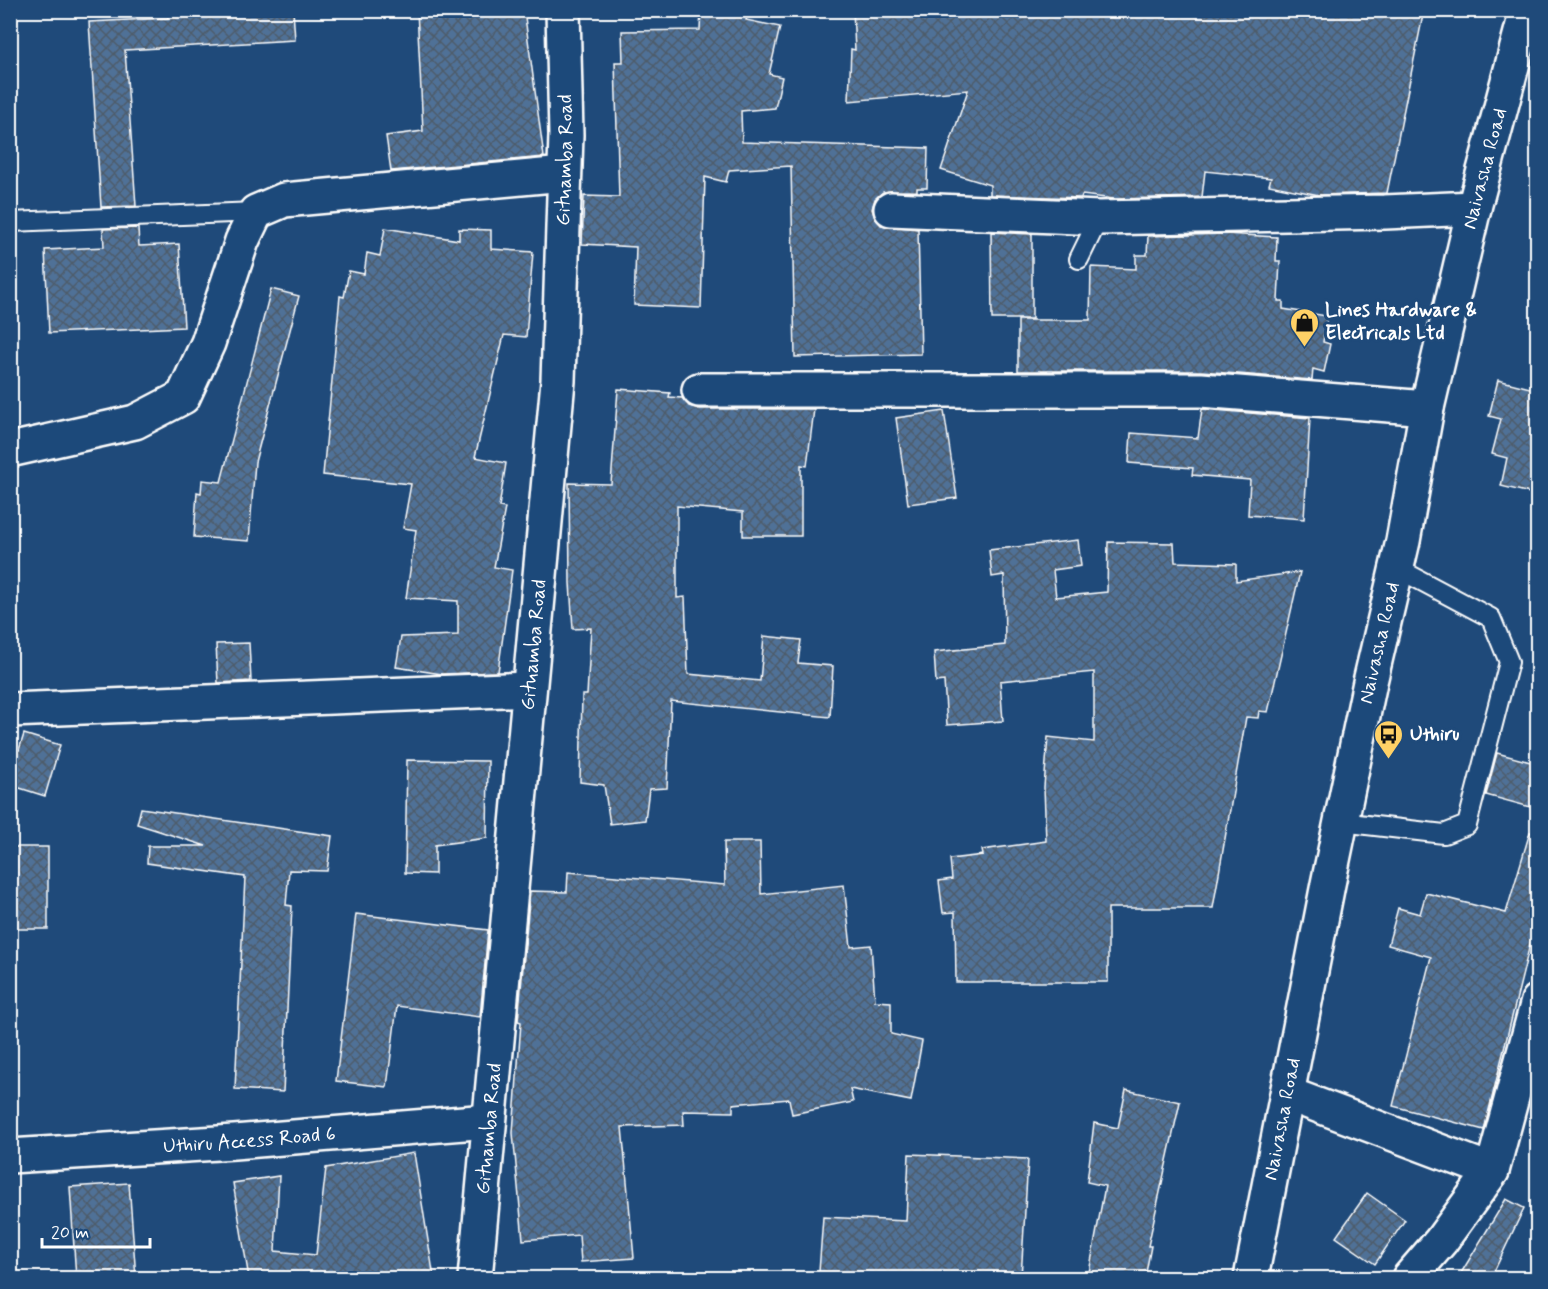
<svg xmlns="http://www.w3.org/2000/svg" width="1548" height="1289" font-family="Mynerve,sans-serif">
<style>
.building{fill:url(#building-cross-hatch);stroke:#fff;stroke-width:1.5}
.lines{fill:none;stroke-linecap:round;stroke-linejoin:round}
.lane-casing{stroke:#fff;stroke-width:22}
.street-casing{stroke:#fff;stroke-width:38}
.secondary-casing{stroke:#fff;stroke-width:38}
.lane{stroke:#1f4a7a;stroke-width:18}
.street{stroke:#1f4a7a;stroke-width:33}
.secondary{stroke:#1f4a7a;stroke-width:33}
.labels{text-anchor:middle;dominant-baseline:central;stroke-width:6;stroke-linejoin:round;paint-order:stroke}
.street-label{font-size:20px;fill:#fff;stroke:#1f4a7a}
.poi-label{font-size:20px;font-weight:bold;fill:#fff;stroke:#1f4a7a;text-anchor:start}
</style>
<defs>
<pattern id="building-cross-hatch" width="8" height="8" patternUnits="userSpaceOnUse" patternTransform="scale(1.5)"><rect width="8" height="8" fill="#507197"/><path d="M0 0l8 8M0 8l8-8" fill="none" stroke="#4e5b6a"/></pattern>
</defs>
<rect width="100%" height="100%" fill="#1f4a7a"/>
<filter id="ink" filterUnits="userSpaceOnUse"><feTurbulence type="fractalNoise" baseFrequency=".0167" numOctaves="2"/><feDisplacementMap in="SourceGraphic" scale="12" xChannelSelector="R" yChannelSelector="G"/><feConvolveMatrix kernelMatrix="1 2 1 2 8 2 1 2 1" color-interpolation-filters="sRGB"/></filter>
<g filter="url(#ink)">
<g class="building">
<path d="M 167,10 L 293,10 L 295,40 L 125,50 L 136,206 L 101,207 L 89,22 L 168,18 Z"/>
<path d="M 417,10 L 524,10 L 544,157 L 391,171 L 386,136 L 423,131 Z"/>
<path d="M 701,10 L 749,10 L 746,20 L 780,27 L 769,74 L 782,77 L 775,108 L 741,111 L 742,142 L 928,148 L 927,188 L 917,188 L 917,191 L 883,192 L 875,199 L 872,209 L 875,218 L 881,225 L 918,229 L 921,354 L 795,357 L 791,166 L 729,170 L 726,182 L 705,177 L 701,308 L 634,305 L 636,247 L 582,244 L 584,196 L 619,197 L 615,62 L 623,62 L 622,31 L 700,30 Z"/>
<path d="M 853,10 L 1053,10 L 1093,16 L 1094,10 L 1110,10 L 1176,16 L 1177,10 L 1424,10 L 1387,193 L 1319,195 L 1269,185 L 1271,178 L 1205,171 L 1202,197 L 1114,199 L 1082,195 L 1081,198 L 990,195 L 990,185 L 941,170 L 968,90 L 849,101 L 851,49 L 855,50 Z"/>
<path d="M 138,228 L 139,246 L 179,244 L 184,327 L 49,333 L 45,250 L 104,247 L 103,229 Z"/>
<path d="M 385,228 L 459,240 L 459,229 L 491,230 L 491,249 L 533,252 L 526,337 L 504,335 L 475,457 L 506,463 L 499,507 L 505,508 L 494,567 L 512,570 L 498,672 L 442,674 L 396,667 L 401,637 L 458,635 L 458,601 L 406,598 L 416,530 L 403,528 L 411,484 L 323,475 L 340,296 L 344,297 L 349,271 L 364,274 L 367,253 L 380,256 Z"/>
<path d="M 991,232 L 1032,234 L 1032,319 L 992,319 Z"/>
<path d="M 1226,234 L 1277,237 L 1276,261 L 1280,261 L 1278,301 L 1283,301 L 1283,309 L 1327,316 L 1323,342 L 1330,344 L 1324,372 L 1313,369 L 1312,380 L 1201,371 L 1018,371 L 1018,320 L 1090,320 L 1091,267 L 1136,269 L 1136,255 L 1147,255 L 1148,236 Z"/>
<path d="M 271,289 L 299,296 L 255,462 L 249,541 L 194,537 L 197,492 L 201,493 L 202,480 L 221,482 Z"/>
<path d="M 1498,380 L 1538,390 L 1538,495 L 1501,486 L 1507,458 L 1492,454 L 1501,419 L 1489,416 Z"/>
<path d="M 618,389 L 670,393 L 669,397 L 682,398 L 689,406 L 699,409 L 814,409 L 807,466 L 801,465 L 801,536 L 743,536 L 743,512 L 677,506 L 677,598 L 685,597 L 688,674 L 760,681 L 764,636 L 801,640 L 798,663 L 833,666 L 830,717 L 671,701 L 667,788 L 649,789 L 645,820 L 610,824 L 604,785 L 580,782 L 582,695 L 587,695 L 591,628 L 573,629 L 570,583 L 569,483 L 611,484 Z"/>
<path d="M 1202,409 L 1310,418 L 1304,519 L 1248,515 L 1250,480 L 1192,475 L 1193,468 L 1129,463 L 1131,433 L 1198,438 Z"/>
<path d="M 944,411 L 957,498 L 908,504 L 896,418 Z"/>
<path d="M 1078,540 L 1081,566 L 1053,570 L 1056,597 L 1107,592 L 1108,542 L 1174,543 L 1175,562 L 1236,564 L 1236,581 L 1300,572 L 1268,712 L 1259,711 L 1258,718 L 1246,717 L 1213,908 L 1108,908 L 1108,982 L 956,982 L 955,912 L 943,913 L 939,881 L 952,879 L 950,859 L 983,855 L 982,850 L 1046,841 L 1044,787 L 1048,737 L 1094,742 L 1094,672 L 1000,681 L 1003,721 L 947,725 L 944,681 L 936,682 L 934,652 L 1005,645 L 1004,575 L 992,577 L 989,550 Z"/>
<path d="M 249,643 L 251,681 L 218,683 L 216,644 Z"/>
<path d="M 24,734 L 60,745 L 45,796 L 10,785 L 10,748 L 19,750 Z"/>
<path d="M 1497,753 L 1538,764 L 1538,809 L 1486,795 Z"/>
<path d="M 407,760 L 488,761 L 487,838 L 435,845 L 435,874 L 405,873 Z"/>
<path d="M 141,808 L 332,836 L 327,871 L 289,870 L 286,905 L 292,906 L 283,1092 L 235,1089 L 245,877 L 147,863 L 148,846 L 206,846 L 137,824 Z"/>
<path d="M 1530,832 L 1538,833 L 1538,912 L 1484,1130 L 1393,1106 L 1431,957 L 1388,945 L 1398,908 L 1420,914 L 1426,893 L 1506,913 Z"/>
<path d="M 724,842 L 760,842 L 761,894 L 844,885 L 851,947 L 871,945 L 875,1001 L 891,1002 L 891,1034 L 922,1041 L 911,1101 L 850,1089 L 853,1102 L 792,1114 L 789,1099 L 733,1104 L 733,1112 L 683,1111 L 684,1125 L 622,1127 L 634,1258 L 581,1262 L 579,1235 L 523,1240 L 513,1133 L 521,1022 L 518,1021 L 530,891 L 567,892 L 568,872 L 725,885 Z"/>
<rect x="10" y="847" width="38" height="82"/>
<path d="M 356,914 L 488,930 L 480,1017 L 397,1006 L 387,1087 L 336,1081 Z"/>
<path d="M 1126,1090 L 1180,1102 L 1148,1246 L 1151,1246 L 1145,1278 L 1088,1278 L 1105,1186 L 1087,1182 L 1094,1123 L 1118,1128 Z"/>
<path d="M 414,1153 L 434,1278 L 249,1278 L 233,1183 L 279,1176 L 275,1251 L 316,1255 L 326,1168 Z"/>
<path d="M 909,1154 L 1028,1159 L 1021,1278 L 911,1278 L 819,1272 L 823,1217 L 906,1221 Z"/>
<path d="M 129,1183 L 136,1278 L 76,1278 L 70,1187 Z"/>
<path d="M 1367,1193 L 1405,1220 L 1375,1264 L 1336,1237 Z"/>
<path d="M 1506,1199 L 1524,1208 L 1491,1278 L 1458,1278 Z"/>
</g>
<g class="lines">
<defs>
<g id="lane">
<path d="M 10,222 L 256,212"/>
<path d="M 1079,259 L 1099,218"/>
<path d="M 1341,822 L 1444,834 L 1467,825 L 1509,662 L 1491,618 L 1397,568"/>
</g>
<g id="street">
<path d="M 891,209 L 1099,218 L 1385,212 L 1474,208"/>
<path d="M 699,390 L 1201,390 L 1427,408"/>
<path d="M 10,450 L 135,422 L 183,397 L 208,343 L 242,241 L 256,212 L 284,200 L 564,174"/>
<path d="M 10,710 L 529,689"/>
<path id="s1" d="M 10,1156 L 234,1142 L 488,1121"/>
<path id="s2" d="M 475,1278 L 558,381 L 566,135 L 563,10"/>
</g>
<g id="secondary">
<path d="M 1288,1094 L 1492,1171"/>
<path id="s3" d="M 1251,1278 L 1328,884 L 1370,682 L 1403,541 L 1427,408 L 1474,208 L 1527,10"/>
<path d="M 1409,1278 L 1441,1241 L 1492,1171 L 1538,1001"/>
</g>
</defs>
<use href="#lane" class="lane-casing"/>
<use href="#street" class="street-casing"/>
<use href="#secondary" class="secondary-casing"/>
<use href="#lane" class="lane"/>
<use href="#street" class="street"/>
<use href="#secondary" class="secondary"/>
</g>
</g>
<defs>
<symbol id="shop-pin" viewBox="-11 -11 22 30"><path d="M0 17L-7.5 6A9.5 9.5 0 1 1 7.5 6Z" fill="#ffd166" stroke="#1f4a7a"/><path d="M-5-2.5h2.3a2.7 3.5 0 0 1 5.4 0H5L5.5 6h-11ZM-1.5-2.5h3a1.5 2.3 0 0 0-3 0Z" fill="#111"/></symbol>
<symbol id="bus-pin" viewBox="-11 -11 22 30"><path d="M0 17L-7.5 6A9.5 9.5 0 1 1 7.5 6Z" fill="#ffd166" stroke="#1f4a7a"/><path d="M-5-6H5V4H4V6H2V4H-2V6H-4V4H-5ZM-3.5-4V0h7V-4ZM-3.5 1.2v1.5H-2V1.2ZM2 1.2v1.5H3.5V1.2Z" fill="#111"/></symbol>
</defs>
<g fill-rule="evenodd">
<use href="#shop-pin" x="1288" y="306" width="33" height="45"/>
<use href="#bus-pin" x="1372" y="718" width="33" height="45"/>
</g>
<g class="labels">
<g class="street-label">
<text stroke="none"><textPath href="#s2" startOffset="1122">Gituamba Road</textPath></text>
<text stroke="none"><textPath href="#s3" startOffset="1134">Naivasha Road</textPath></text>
<text stroke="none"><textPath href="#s3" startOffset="648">Naivasha Road</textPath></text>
<text stroke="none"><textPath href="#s2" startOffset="636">Gituamba Road</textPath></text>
<text stroke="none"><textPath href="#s3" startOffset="162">Naivasha Road</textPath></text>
<text stroke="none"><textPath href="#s2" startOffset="150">Gituamba Road</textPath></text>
<text stroke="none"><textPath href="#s1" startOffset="240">Uthiru Access Road 6</textPath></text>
</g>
<g class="poi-label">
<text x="1325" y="310">Lines Hardware &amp;<tspan x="1325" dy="23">Electricals Ltd</tspan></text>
<text x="1410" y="734">Uthiru</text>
</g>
</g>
<rect width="1548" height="1289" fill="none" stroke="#1f4a7a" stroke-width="36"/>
<rect x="18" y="18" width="1512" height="1253" fill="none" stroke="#fff" stroke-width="2" filter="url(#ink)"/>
<path d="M42 1238v9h108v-9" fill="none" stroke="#ffffff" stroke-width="3"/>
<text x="51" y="1238" font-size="18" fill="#ffffff" stroke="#1f4a7a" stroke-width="4.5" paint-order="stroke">20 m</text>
</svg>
